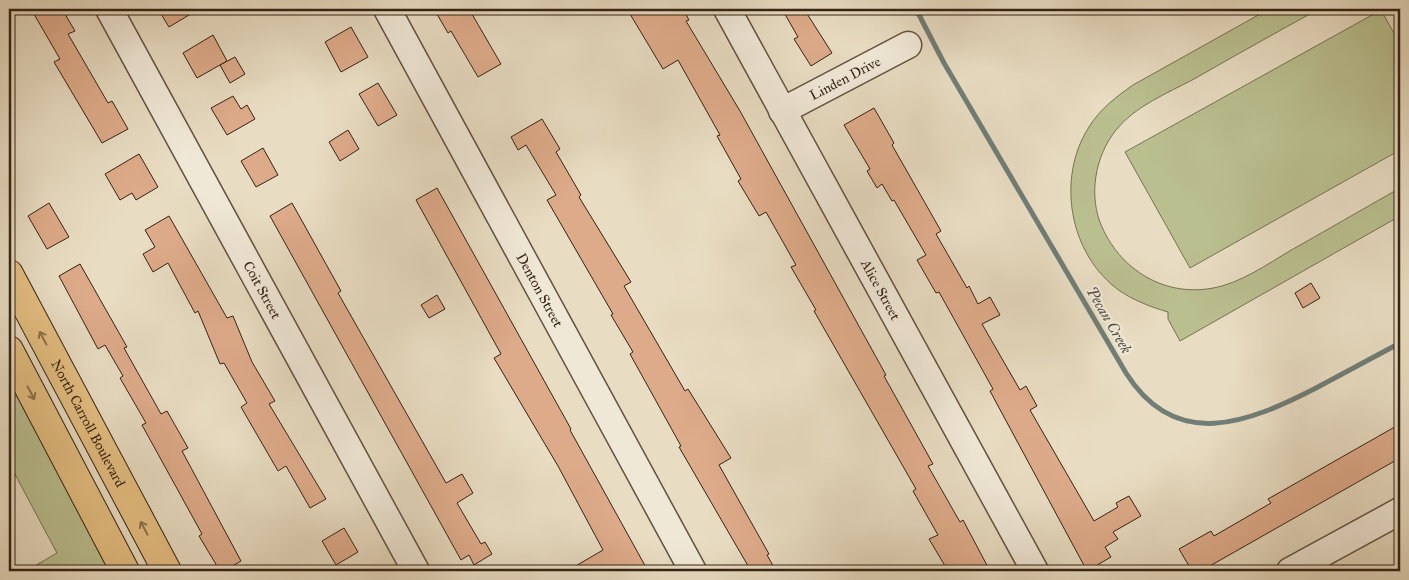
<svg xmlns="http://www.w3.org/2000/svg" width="1409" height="580" font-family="'IM FELL Great Primer',serif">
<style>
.green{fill:#babf90;stroke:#777152}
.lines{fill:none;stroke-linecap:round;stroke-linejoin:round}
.stream{stroke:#707e76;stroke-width:5}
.building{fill:#deab8a;stroke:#342314}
.minor-casing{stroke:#615140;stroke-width:29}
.major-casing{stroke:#342314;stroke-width:30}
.minor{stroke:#f0e8d7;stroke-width:26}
.major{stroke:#e4be81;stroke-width:28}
.oneway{stroke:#8c704a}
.labels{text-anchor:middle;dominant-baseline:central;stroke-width:4.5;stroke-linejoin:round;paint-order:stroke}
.street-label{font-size:14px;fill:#342314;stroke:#f0e8d7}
.water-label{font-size:15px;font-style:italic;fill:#525045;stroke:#f0e8d7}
</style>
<rect width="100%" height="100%" fill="#e8dcc2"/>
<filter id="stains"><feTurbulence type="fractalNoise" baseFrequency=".004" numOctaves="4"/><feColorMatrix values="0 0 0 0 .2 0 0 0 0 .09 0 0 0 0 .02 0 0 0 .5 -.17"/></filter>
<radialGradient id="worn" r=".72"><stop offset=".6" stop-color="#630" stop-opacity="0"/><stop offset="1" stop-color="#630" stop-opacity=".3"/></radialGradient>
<g class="green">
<path d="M 1269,9 L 1319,9 C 1277,32 1236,55 1194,79 C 1168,93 1135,106 1116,130 C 1095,156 1088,196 1102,227 C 1123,274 1171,300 1222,286 C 1250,278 1276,258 1302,244 C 1335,225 1367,207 1400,188 L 1400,216 L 1180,341 L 1168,319 L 1168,312 C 1151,307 1135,301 1120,291 C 1069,255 1056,178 1089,127 C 1100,109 1116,97 1133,85 Z"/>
<path d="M 1381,10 L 1400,44 L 1400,150 L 1190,268 L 1125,152 Z"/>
<path d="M 9,373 L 114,571 L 26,571 L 57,553 L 9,463 Z"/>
</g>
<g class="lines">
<path class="stream" d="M 916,9 L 944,63 L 1126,373 C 1176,452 1248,423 1316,388 C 1344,373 1372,358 1400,343"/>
</g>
<g class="building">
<path d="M 31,9 L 62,9 L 75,31 L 68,34 L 108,103 L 112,101 L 128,129 L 102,143 L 54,62 L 60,59 Z"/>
<path d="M 158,9 L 199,9 L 169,27 Z"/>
<path d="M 434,9 L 469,9 L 501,64 L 478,77 L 451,31 L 448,33 Z"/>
<path d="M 627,9 L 683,9 L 689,20 L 686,21 L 740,111 L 886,375 L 884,376 L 933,464 L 928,466 L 960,522 L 963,520 L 990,571 L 948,571 L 929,539 L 938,535 L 913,491 L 916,489 L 814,311 L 816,310 L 791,267 L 796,265 L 766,212 L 759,216 L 738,181 L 741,179 L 717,136 L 720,135 L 678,60 L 663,69 Z"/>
<path d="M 782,9 L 804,9 L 832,53 L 811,66 L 794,39 L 798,37 Z"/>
<path d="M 351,27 L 368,57 L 341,72 L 325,42 Z"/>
<path d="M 213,35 L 227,61 L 197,78 L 183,53 Z"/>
<path d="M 235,57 L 245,74 L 230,83 L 220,65 Z"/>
<path d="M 378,83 L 397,115 L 378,126 L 359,94 Z"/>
<path d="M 233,96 L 241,109 L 247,105 L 255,119 L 227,135 L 211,108 Z"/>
<path d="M 874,108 L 894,143 L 892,145 L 941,231 L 936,234 L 967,288 L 969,286 L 978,304 L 990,297 L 1000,315 L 982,324 L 1020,390 L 1026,386 L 1037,406 L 1030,410 L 1094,521 L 1118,507 L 1116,503 L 1129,496 L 1141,516 L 1113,532 L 1118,539 L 1105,547 L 1111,557 L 1087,571 L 990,391 L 993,389 L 939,292 L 936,293 L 917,260 L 926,255 L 894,200 L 892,201 L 882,184 L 877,188 L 867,171 L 870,169 L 844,125 Z"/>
<path d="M 542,119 L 560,149 L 556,152 L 581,195 L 579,197 L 631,282 L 624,286 L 685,391 L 688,389 L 731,458 L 719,465 L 769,554 L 767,555 L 776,571 L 751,571 L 679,447 L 681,446 L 630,354 L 633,352 L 611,315 L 613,314 L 547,200 L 556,195 L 526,145 L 518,150 L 511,137 Z"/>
<path d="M 348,130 L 359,149 L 340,161 L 329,142 Z"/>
<path d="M 263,148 L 278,175 L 256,187 L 241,161 Z"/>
<path d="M 139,154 L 158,187 L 136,200 L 132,193 L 120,200 L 105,174 Z"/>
<path d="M 437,188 L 571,429 L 570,430 L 648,571 L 567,571 L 603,550 L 558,466 L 494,358 L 501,354 L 416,200 Z"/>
<path d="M 49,203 L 69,237 L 47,249 L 28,216 Z"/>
<path d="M 292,203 L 341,291 L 338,293 L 446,483 L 462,474 L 473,493 L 457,503 L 481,544 L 485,542 L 492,554 L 474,565 L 469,555 L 461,560 L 270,216 Z"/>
<path d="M 169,216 L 227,318 L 233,316 L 252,362 L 275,401 L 269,404 L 326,499 L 310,508 L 286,466 L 278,471 L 241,407 L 247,403 L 224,363 L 220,364 L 198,311 L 195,313 L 168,263 L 153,272 L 143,254 L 155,247 L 145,230 Z"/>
<path d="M 80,264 L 127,347 L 124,348 L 161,414 L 167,411 L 188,448 L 182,451 L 241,561 L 224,571 L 220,571 L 199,536 L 202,534 L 142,425 L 146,423 L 120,378 L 123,376 L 105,345 L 98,349 L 59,276 Z"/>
<path d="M 1311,283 L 1320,298 L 1303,308 L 1295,293 Z"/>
<path d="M 437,295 L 445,309 L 429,318 L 421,305 Z"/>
<path d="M 1400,424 L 1400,458 L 1201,571 L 1192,571 L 1179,549 L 1211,531 L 1214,536 L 1271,503 L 1268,499 Z"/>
<path d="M 344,528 L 358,552 L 336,565 L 322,541 Z"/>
</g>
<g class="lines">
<defs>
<g id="minor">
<path id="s1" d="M 109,9 L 416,571"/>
<path id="s2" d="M 387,9 L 693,571"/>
<path id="s3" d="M 727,9 L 1035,571"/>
<path id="s4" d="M 782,111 L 908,45"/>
<path d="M 1290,571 L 1400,511"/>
</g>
<g id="major">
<path id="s5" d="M 9,274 L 167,571"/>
<path d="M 9,350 L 125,571"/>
</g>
</defs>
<use href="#minor" class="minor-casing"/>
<use href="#major" class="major-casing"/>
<use href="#minor" class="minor"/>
<use href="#major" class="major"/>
</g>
<defs><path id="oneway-shaft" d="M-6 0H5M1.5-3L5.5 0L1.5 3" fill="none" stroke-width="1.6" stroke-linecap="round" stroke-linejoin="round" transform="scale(1.25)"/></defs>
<g class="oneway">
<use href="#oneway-shaft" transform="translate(43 338) rotate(-118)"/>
<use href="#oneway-shaft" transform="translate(31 393) rotate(62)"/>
<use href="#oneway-shaft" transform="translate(144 528) rotate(-118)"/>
</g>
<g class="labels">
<g class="street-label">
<text stroke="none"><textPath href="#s4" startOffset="71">Linden Drive</textPath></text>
<text stroke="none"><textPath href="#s1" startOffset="320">Coit Street</textPath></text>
<text stroke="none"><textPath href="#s2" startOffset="320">Denton Street</textPath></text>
<text stroke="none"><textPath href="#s3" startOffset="320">Alice Street</textPath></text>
<text stroke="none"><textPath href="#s5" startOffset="169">North Carroll Boulevard</textPath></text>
</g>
<g class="water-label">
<text transform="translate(1109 320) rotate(60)">Pecan Creek</text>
</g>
</g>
<rect width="1409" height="580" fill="none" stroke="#e8dcc2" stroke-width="30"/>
<rect x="10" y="10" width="1389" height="560" fill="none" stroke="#342314" stroke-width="2.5"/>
<rect x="15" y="15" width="1379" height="550" fill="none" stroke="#342314"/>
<rect width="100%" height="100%" filter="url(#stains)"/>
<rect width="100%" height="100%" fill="url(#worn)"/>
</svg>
